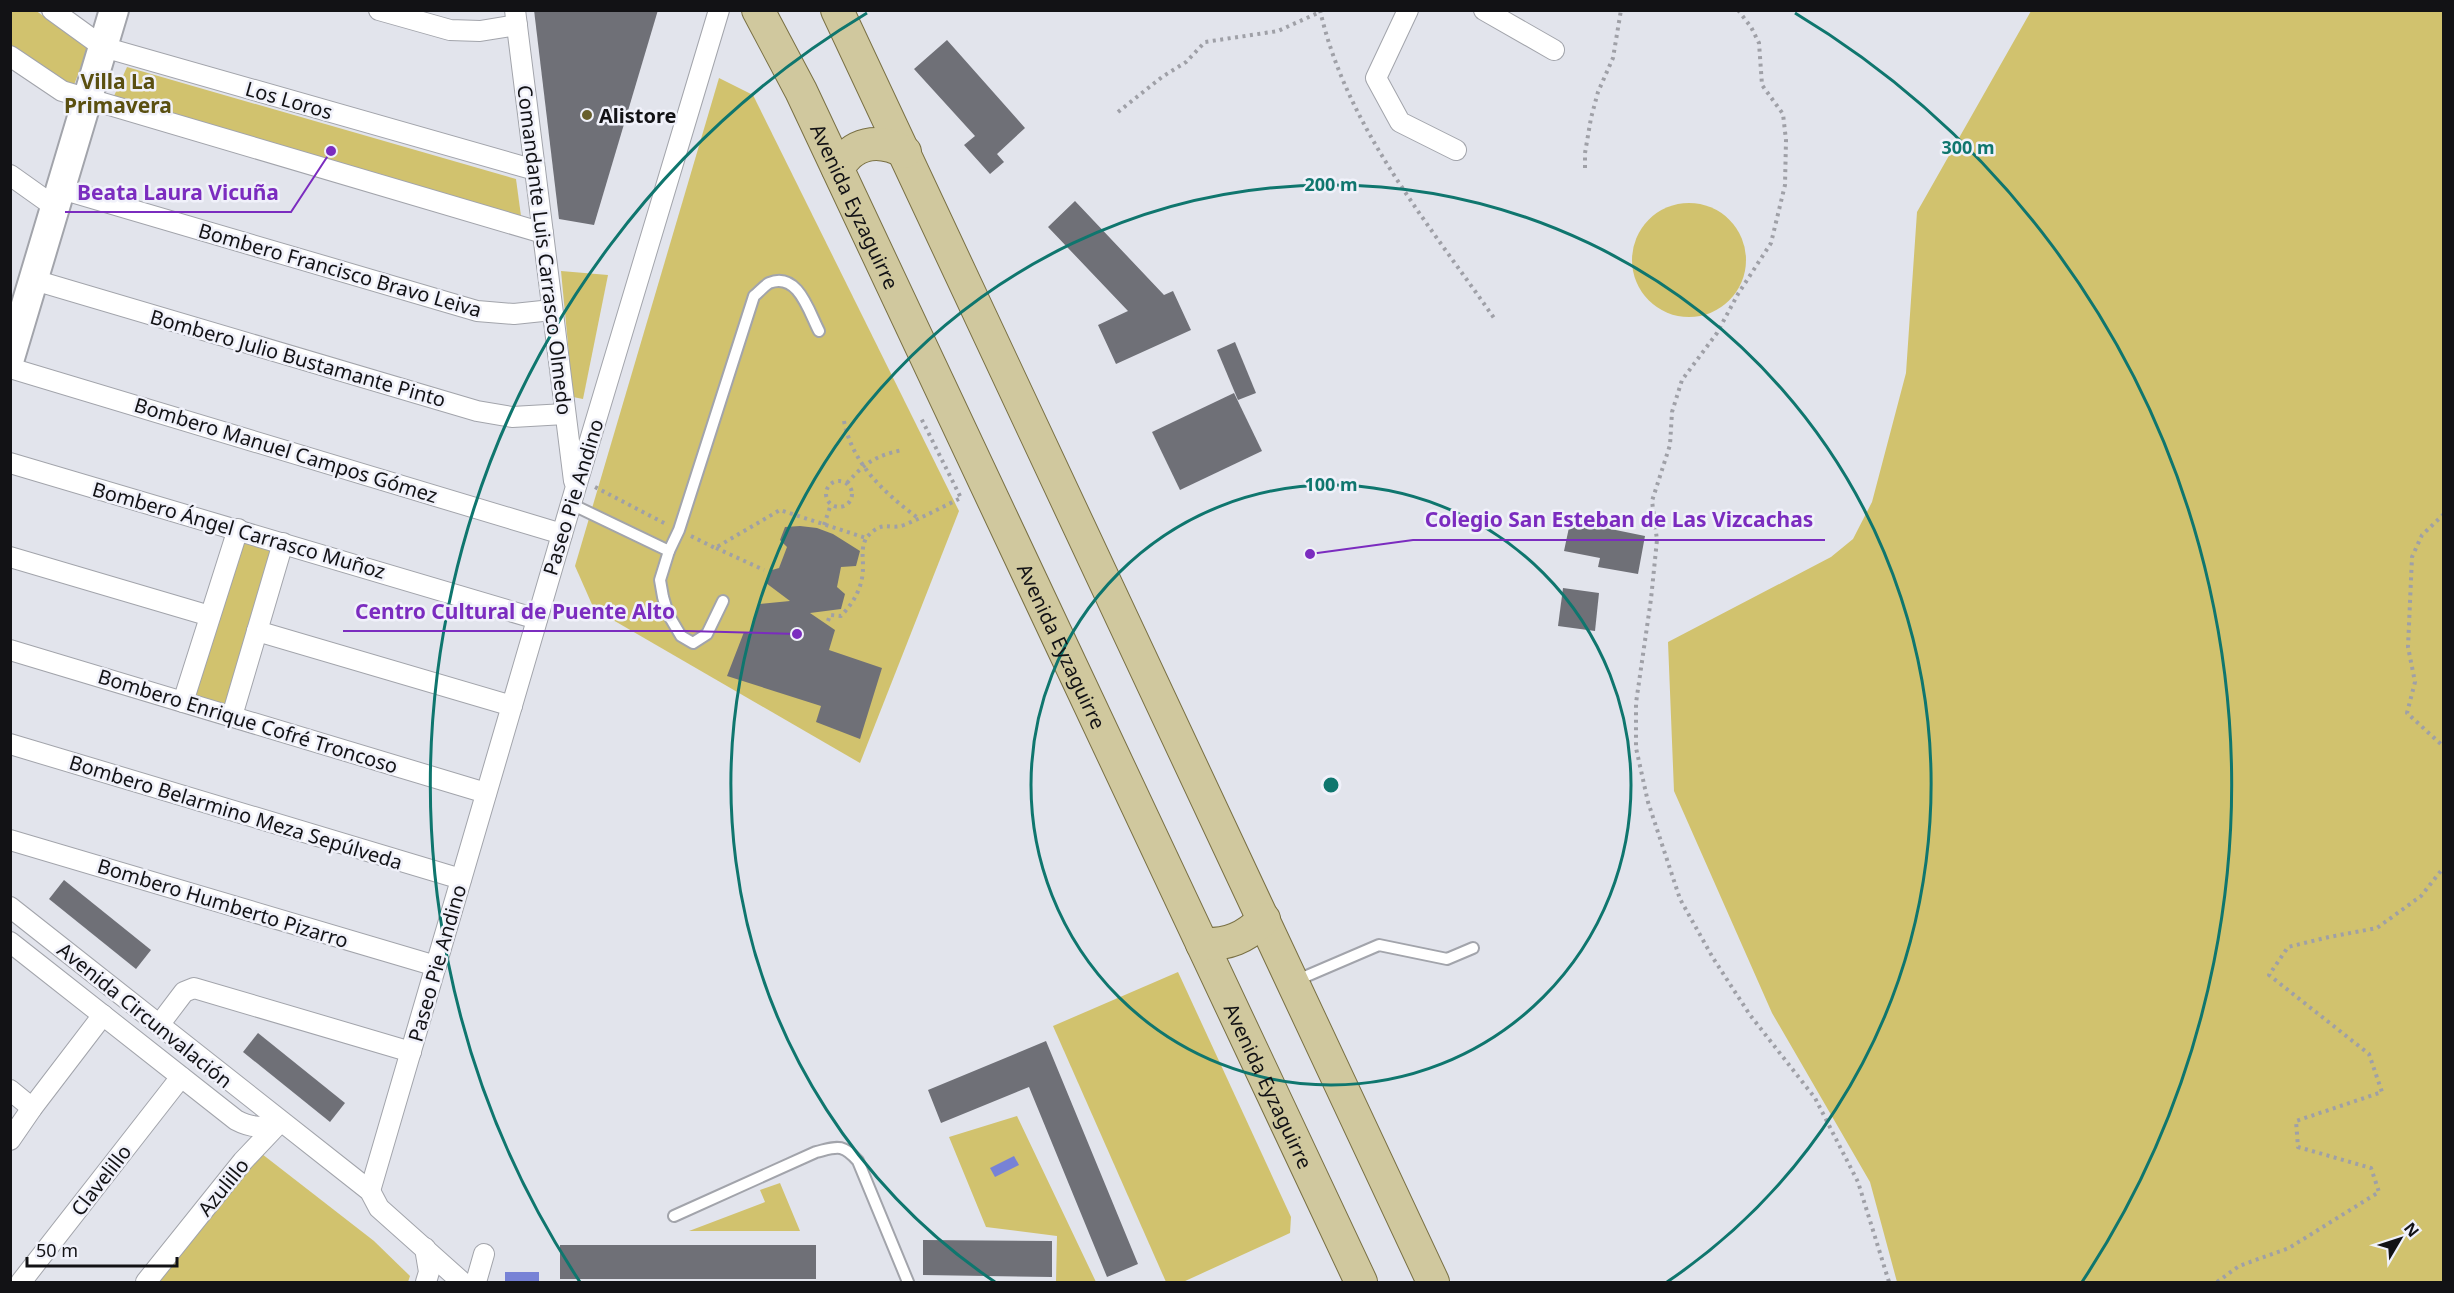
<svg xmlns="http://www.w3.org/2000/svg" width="2454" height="1293" font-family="'Noto Sans',sans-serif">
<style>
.green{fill:#d1c26e}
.water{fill:#7782d6}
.building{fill:#6f7077}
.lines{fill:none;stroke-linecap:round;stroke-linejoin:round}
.lane-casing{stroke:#a2a4ab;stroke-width:14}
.street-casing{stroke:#a2a4ab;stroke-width:22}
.secondary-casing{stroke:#a2a4ab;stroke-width:32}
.primary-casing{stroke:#797044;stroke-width:34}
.path{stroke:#9fa0a7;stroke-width:4;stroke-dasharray:3 4.5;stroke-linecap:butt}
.lane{stroke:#fff;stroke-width:10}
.street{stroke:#fff;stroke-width:20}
.secondary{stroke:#fff;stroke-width:28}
.primary{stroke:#d0c89e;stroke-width:32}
.ring{fill:none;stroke:#0f766e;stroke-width:3}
.poi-dot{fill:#685f2c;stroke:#f0f1fa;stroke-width:2}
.labels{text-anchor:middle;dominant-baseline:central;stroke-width:5;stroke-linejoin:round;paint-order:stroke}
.street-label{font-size:20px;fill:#121215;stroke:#f0f1fa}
.poi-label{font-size:20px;font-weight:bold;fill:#121215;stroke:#f0f1fa;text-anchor:start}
.neighbourhood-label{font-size:21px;font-weight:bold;fill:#5a4f10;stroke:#f0f1fa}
.centre{fill:#0f766e;stroke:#f0f1fa;stroke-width:3}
.ring-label{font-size:18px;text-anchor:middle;font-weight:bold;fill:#0f766e;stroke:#f0f1fa;stroke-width:5;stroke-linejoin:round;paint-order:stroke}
.leader{fill:none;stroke:#7b2cbf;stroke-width:2}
.callout-dot{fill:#7b2cbf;stroke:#f0f1fa;stroke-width:2}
.callout-label{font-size:21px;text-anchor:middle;font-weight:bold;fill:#7b2cbf;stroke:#f0f1fa;stroke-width:5;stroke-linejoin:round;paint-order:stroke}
</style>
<rect width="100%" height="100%" fill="#e2e4ec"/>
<g class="green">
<path d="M 35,10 L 88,48 L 74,85 L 53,79 L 11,48 L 11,11 Z"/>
<path d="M 2031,11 L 2443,11 L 2443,1282 L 1897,1282 L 1870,1182 L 1772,1013 L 1674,791 L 1668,642 L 1831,557 L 1853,539 L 1872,502 L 1906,373 L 1917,212 Z"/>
<path d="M 127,67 L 516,179 L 521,216 L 486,211 L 114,96 Z"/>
<path d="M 719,78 L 753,95 L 959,511 L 860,763 L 594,609 L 575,566 Z"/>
<circle cx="1689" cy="260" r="57"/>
<path d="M 561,271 L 608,275 L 583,399 L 573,397 Z"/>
<path d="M 241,536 L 275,546 L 227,709 L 191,698 Z"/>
<path d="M 1178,972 L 1291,1217 L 1290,1233 L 1183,1282 L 1166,1282 L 1053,1026 Z"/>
<path d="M 1017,1116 L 1096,1282 L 1056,1282 L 1057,1236 L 986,1227 L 949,1137 Z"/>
<path d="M 262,1154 L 374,1241 L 410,1276 L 408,1282 L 158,1282 Z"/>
<path d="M 780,1183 L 800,1231 L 689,1231 L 765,1202 L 760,1190 Z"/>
</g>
<g class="water">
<path d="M 1014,1156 L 1019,1165 L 995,1177 L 990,1168 Z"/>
<rect x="505" y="1272" width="34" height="10"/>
</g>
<g class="building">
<path d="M 534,10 L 658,10 L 594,225 L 559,219 Z"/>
<path d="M 947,40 L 1025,128 L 997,154 L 1004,162 L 990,174 L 964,145 L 975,136 L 914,69 Z"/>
<path d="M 1075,201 L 1164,295 L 1173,291 L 1191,330 L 1116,364 L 1098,325 L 1128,311 L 1048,227 Z"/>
<path d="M 1235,342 L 1256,393 L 1238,400 L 1217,350 Z"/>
<path d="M 1234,393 L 1262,451 L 1180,490 L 1152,432 Z"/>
<path d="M 1571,518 L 1601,524 L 1601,527 L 1645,536 L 1638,574 L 1598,567 L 1600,558 L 1564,551 Z"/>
<path d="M 800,526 L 817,528 L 833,534 L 860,551 L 856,566 L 841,567 L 837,587 L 845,594 L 841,609 L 810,613 L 835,630 L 829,650 L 882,668 L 860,739 L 816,722 L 821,706 L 727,676 L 744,632 L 750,634 L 760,604 L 790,601 L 766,583 L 772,570 L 779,568 L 787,547 L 780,540 L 785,527 Z"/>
<path d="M 1563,588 L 1599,593 L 1595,631 L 1558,626 Z"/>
<path d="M 64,880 L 151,950 L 136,969 L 49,899 Z"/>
<path d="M 258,1033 L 345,1103 L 330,1122 L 243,1052 Z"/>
<path d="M 1046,1041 L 1138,1264 L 1107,1277 L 1029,1087 L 941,1123 L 928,1090 Z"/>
<path d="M 923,1240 L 1052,1241 L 1052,1277 L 923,1275 Z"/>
<rect x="560" y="1245" width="256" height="34"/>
</g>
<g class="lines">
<defs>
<g id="lane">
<path d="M 571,504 L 669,551 L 679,530 L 754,296 C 759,292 764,286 769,283 C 798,271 809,312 819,331"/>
<path d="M 669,551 L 660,580 L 663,597 L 668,614 L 681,636 L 693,643 L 707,634 L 723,601"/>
<path d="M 1295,981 L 1379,945 L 1447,959 L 1473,948"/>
<path d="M 674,1216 L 816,1152 C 837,1147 842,1143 858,1161 L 908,1282"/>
</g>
<g id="street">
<path d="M 52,10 L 103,47 L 535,170"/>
<path d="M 379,10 L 450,30 L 480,31 L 517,25"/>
<path d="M 515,10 L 574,481"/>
<path d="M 1408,10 L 1376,78 L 1400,122 L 1456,150"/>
<path d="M 1484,10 L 1554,50"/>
<path d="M 10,56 L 62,91 L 543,233"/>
<path d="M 10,175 L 55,207"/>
<path d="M 61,189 L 477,311 L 514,314 L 552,310"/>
<path d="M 34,280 L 477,411 L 512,417 L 565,414"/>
<path d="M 10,368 L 562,534"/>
<path d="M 10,463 L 537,619"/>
<path d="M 10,557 L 210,616"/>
<path d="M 257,631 L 512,706"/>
<path d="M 10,650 L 486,793"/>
<path d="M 183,702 L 238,529"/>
<path d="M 232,716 L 283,543"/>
<path d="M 10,744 L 461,879"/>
<path d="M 10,840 L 436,966"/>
<path d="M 10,907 L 370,1191 L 379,1208 L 462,1282"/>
<path d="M 10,942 L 236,1120 C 251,1128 264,1129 280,1122"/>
<path d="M 159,1025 L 184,992 L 194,988 L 411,1052"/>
<path d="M 10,1090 L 32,1108"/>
<path d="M 10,1140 L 32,1108 L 103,1015"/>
<path d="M 370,1191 L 575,490 L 719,10"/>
<path d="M 425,1248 L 429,1272 L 426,1282"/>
<path d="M 21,1282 L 181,1077"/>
<path d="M 146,1282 L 243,1161 L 280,1122"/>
<path d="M 476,1282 L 484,1254"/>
</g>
<path id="secondary" d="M 10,358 L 114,10"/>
<g id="primary">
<path id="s1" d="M 758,10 L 801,91 L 1361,1282"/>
<path d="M 837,10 L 1433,1282"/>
<path d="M 838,169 C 852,142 878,138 905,152"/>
<path d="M 1202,944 C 1228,945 1245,938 1264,919"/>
</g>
</defs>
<use href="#lane" class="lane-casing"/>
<use href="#street" class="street-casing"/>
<use href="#secondary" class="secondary-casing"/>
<use href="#primary" class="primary-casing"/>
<g class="path">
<path d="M 1320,10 C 1346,126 1428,223 1494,318"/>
<path d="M 1738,10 L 1751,27 L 1759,43 L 1762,85 L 1783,114 L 1786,140 L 1785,185 L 1771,243 L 1738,294 L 1717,333 L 1682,380 L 1672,412 L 1670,445 L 1652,501 L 1657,540 L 1651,599 L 1636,703 L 1636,748 L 1648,802 L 1680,899 L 1713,958 L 1750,1015 L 1815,1098 L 1858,1182 L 1889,1282"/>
<path d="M 1118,112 L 1162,77 L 1186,62 L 1205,42 L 1278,31 L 1320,12"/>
<path d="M 1585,168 L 1585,153 L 1591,118 L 1598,92 L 1613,58 L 1621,10"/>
<path d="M 844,421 C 852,463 884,493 918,518"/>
<circle cx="839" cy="494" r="13"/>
<path d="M 847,483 C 865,463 875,456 902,450"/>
<path d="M 595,487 L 666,524"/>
<path d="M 2444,514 L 2422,535 L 2412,557 L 2408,647 L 2415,682 L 2407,713 L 2444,747"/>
<path d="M 824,525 L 831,504"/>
<path d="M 691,536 L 715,548 L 780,510 L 866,538 C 884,518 888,531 904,525 C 924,517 942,507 961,498 L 920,416"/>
<path d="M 716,548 L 764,570"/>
<path d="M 828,621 L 830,615 L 841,616 C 854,602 863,587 863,567 C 863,556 861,549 866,538"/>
<path d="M 2217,1282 L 2239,1266 L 2289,1248 L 2379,1192 L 2371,1168 L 2298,1147 L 2296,1121 L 2382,1092 L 2369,1054 L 2269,975 L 2288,947 L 2329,937 L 2377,928 L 2421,896 L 2444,867"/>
</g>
<use href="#lane" class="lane"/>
<use href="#street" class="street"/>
<use href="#secondary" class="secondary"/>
<use href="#primary" class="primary"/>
</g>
<g class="ring">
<circle cx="1331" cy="785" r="300"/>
<path d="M995 1282A600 600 0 1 1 1667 1282"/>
<path d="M580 1282A901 901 0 0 1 867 13M1795 13A901 901 0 0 1 2082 1282"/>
</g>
<circle class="poi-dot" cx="587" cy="115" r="6"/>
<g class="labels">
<g class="street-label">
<text transform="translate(289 100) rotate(16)">Los Loros</text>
<text stroke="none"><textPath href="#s1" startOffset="219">Avenida Eyzaguirre</textPath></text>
<text transform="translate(545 250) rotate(83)">Comandante Luis Carrasco Olmedo</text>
<text transform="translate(340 270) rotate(16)">Bombero Francisco Bravo Leiva</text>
<text transform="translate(298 358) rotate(16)">Bombero Julio Bustamante Pinto</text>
<text transform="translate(286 450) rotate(17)">Bombero Manuel Campos Gómez</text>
<text transform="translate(573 497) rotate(-73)">Paseo Pie Andino</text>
<text transform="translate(239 530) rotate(16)">Bombero Ángel Carrasco Muñoz</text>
<text stroke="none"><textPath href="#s1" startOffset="705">Avenida Eyzaguirre</textPath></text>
<text transform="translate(248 721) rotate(17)">Bombero Enrique Cofré Troncoso</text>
<text transform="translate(236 812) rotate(17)">Bombero Belarmino Meza Sepúlveda</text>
<text transform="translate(223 903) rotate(17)">Bombero Humberto Pizarro</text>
<text transform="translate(437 963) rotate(-74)">Paseo Pie Andino</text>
<text transform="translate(145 1015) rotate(39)">Avenida Circunvalación</text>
<text stroke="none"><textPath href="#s1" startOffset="1191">Avenida Eyzaguirre</textPath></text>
<text transform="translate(101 1180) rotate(-52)">Clavelillo</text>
<text transform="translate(223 1187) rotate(-51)">Azulillo</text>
</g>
<g class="poi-label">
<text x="599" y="115">Alistore</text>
</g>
<g class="neighbourhood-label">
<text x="118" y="81">Villa La<tspan x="118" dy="24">Primavera</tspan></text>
</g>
</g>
<circle cx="1331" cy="785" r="9" class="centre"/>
<g class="ring-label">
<text x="1968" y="154">300 m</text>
<text x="1331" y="191">200 m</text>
<text x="1331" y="491">100 m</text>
</g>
<path class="leader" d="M331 151L291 212H65M1310 554L1413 540H1825M797 634L687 631H343"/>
<g class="callout-dot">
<circle cx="331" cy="151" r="6"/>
<circle cx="1310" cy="554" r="6"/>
<circle cx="797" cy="634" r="6"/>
</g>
<g class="callout-label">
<text x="178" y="200">Beata Laura Vicuña</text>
<text x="1619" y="527">Colegio San Esteban de Las Vizcachas</text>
<text x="515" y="619">Centro Cultural de Puente Alto</text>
</g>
<rect width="2454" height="1293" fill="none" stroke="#121215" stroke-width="24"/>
<g transform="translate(2400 1239) rotate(51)" stroke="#f0f1fa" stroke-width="4.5" paint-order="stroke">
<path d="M0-4.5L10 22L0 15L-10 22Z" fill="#121215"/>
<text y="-9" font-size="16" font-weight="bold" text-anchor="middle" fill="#121215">N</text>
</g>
<path d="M27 1257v9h150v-9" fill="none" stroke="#121215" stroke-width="3"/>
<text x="36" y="1257" font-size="18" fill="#121215" stroke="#f0f1fa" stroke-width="4.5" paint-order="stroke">50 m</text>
</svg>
